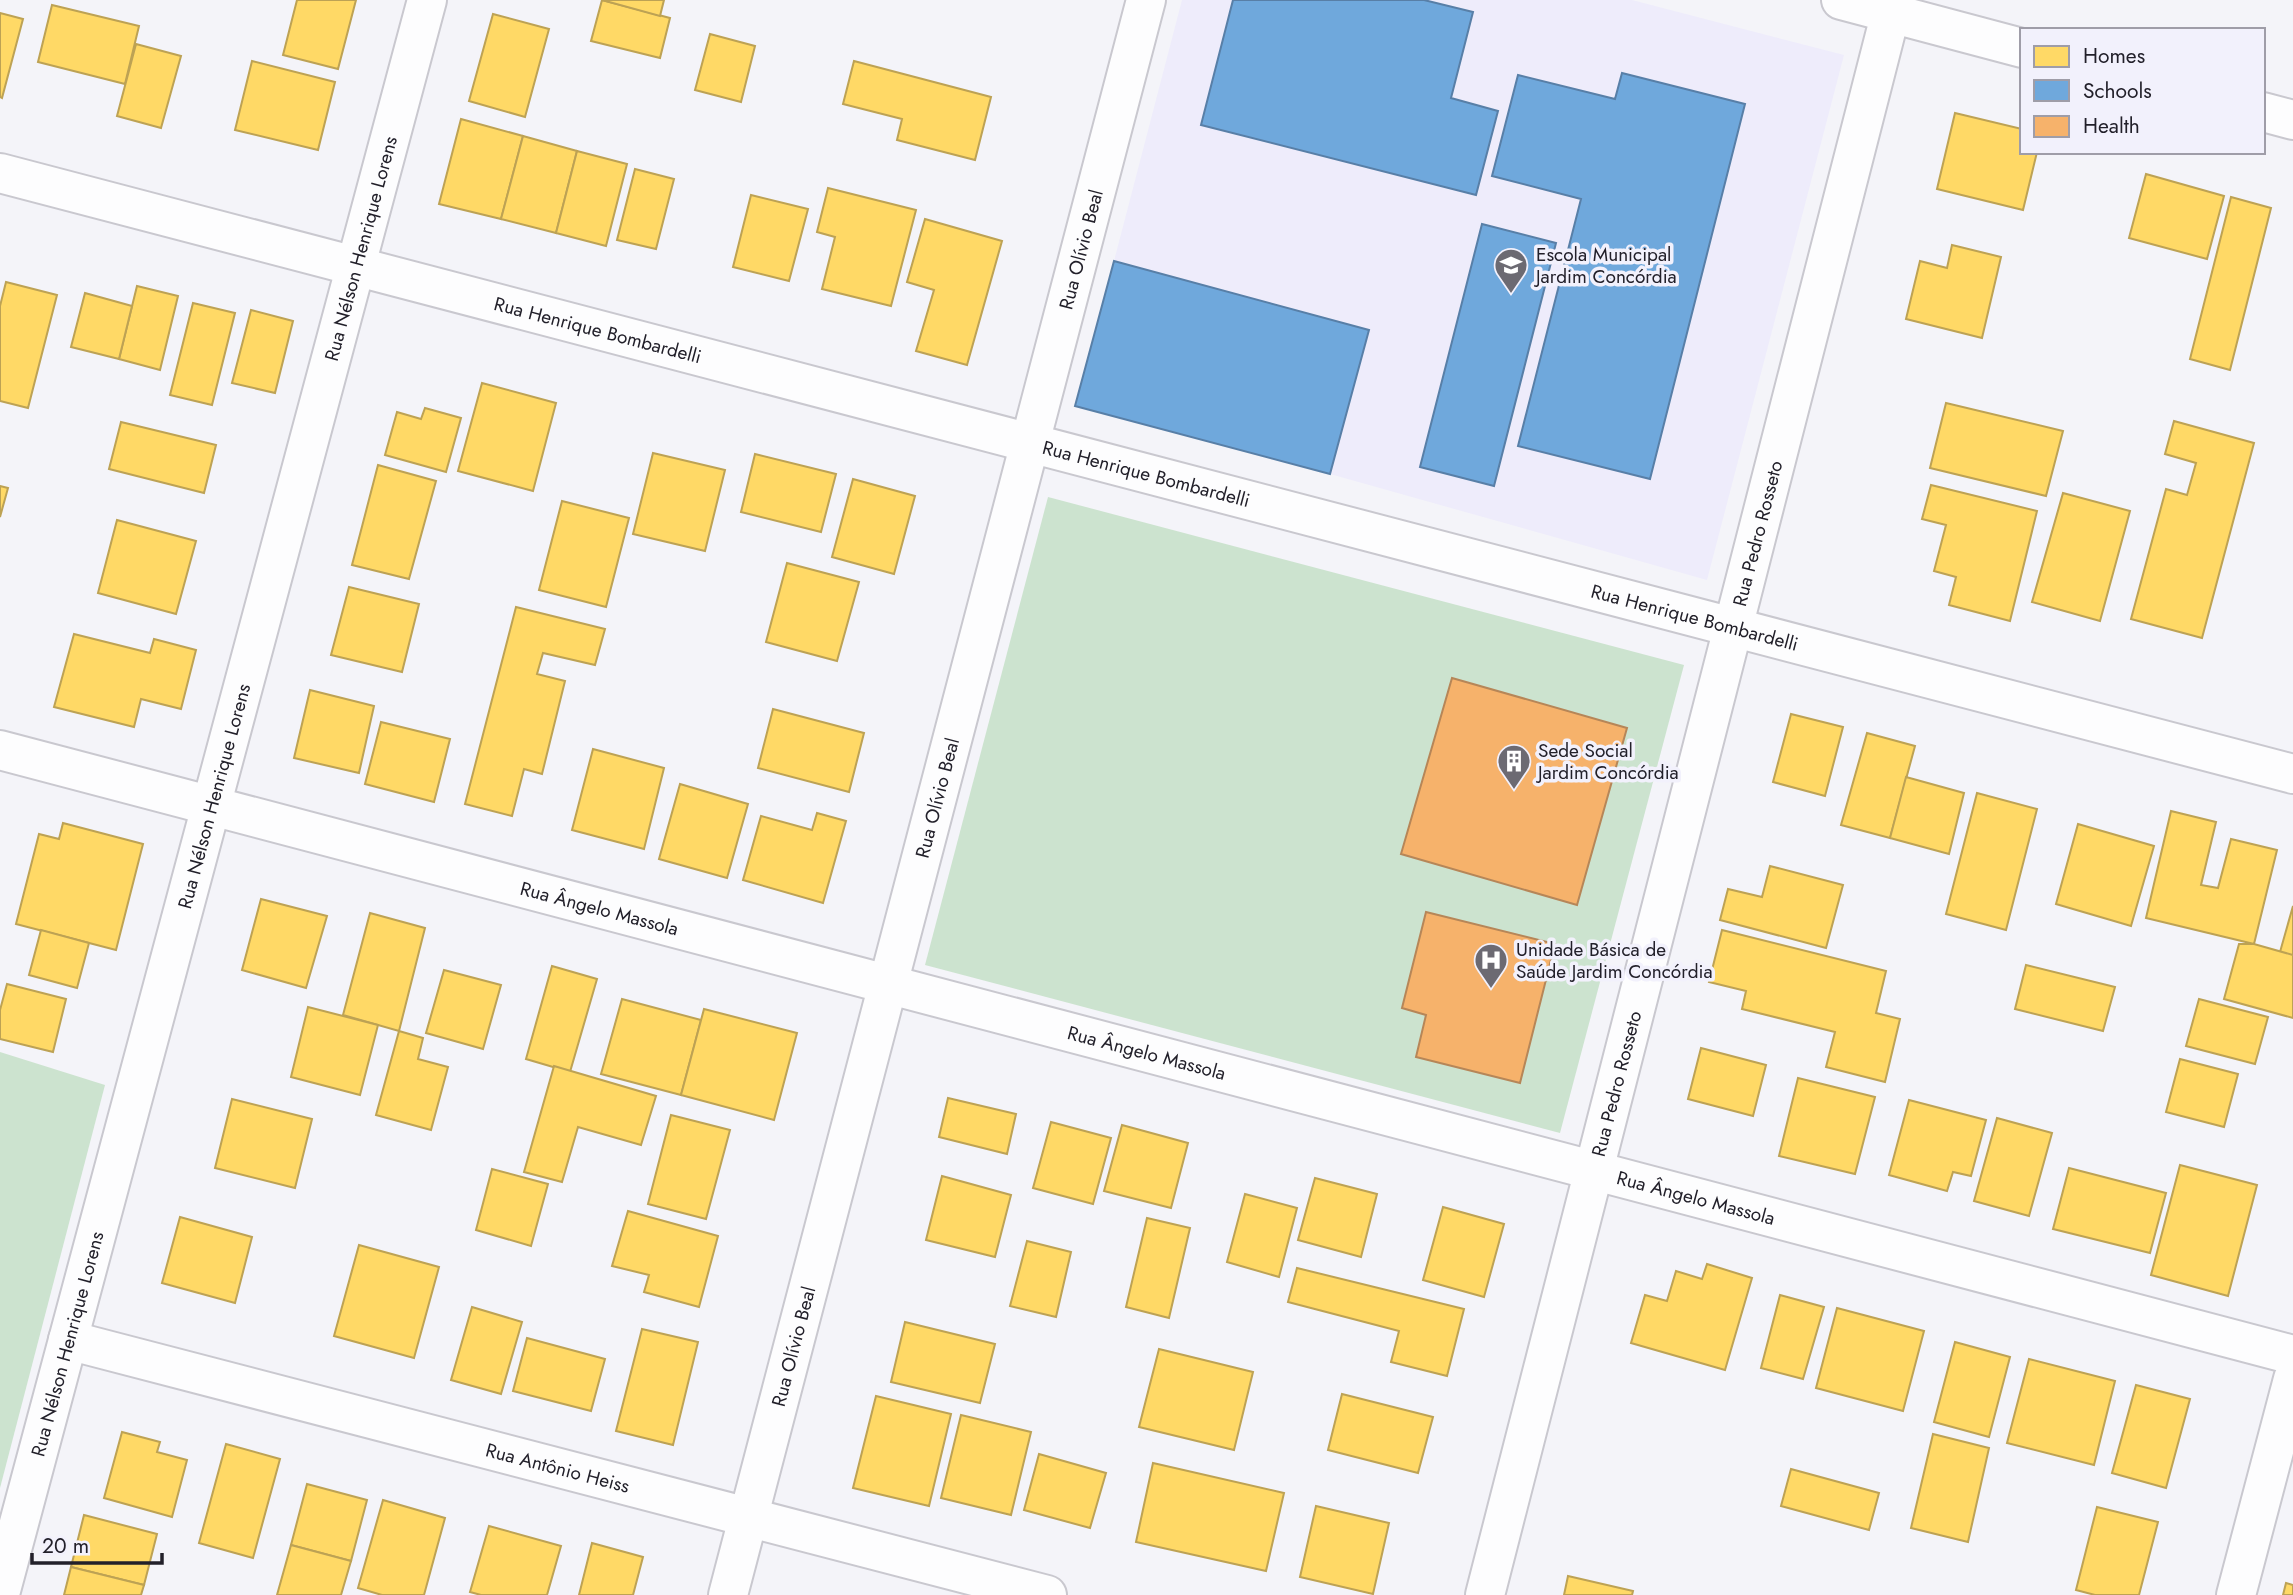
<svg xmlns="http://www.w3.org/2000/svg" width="2293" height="1595" font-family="Jost,sans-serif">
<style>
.education{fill:#eeecfb}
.green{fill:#cce3cf}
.homes{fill:#ffd966;stroke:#bda254;stroke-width:2}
.schools{fill:#6fa8dc;stroke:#587fa7;stroke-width:2}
.health{fill:#f6b26b;stroke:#b68658;stroke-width:2}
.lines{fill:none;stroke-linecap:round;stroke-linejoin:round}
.minor-casing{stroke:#c9c8cf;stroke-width:42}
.tertiary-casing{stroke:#c9c8cf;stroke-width:42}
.minor{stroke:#fdfdfe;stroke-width:38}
.tertiary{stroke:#fdfdfe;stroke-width:38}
.labels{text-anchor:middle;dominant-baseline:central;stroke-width:7;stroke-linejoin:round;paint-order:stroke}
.street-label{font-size:19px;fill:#22202a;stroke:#f2f1fc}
.poi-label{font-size:19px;fill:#22202a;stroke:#f2f1fc;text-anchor:start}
</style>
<rect width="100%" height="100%" fill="#f4f4f9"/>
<path class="education" d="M 1182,0 L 1632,0 L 1844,55 L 1707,580 L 1330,474 L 1368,330 L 1114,261 Z"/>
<g class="green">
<path d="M 1048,497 L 1684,665 L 1560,1133 L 925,965 Z"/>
<path d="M 0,1052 L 105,1085 L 0,1488 Z"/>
</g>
<g class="homes">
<path d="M 297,0 L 356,0 L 338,69 L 283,55 Z"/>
<path d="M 602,0 L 670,18 L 660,58 L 591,41 Z"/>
<path d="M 602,0 L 664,0 L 660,16 Z"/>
<path d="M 52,5 L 139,26 L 125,84 L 38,62 Z"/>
<path d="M 0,13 L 23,19 L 2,98 L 0,97 Z"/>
<path d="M 493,14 L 549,29 L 525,117 L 469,101 Z"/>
<path d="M 710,34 L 755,46 L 741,102 L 695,90 Z"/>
<path d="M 136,44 L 181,56 L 161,128 L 117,116 Z"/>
<path d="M 252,61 L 335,82 L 318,150 L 235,130 Z"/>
<path d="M 854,61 L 991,97 L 975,160 L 897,140 L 902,119 L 843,104 Z"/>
<path d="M 1955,113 L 2022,129 L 2022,152 L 2037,152 L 2023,210 L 1937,189 Z"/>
<path d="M 461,119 L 523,136 L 501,219 L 439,204 Z"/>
<path d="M 523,136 L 577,151 L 556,233 L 501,219 Z"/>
<path d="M 577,151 L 627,164 L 606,246 L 556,233 Z"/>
<path d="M 635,169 L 674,179 L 656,249 L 617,240 Z"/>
<path d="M 2146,174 L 2224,196 L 2207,259 L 2129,238 Z"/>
<path d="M 828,188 L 916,210 L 891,306 L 822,289 L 835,237 L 817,232 Z"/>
<path d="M 751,195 L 808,209 L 789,281 L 733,267 Z"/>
<path d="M 2231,197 L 2271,208 L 2230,370 L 2190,359 Z"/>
<path d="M 925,219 L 1002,241 L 967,365 L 916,351 L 934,290 L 907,282 Z"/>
<path d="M 1952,245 L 2001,257 L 1982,338 L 1906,319 L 1920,261 L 1947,268 Z"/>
<path d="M 6,282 L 57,295 L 28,408 L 0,401 L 0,306 Z"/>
<path d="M 137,286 L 178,296 L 160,370 L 119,359 Z"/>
<path d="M 85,293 L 132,306 L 119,359 L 71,347 Z"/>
<path d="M 193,303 L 235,313 L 212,405 L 170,395 Z"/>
<path d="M 251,310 L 293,321 L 275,393 L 232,383 Z"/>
<path d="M 482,383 L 556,403 L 533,491 L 458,471 Z"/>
<path d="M 1946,403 L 2063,431 L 2046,496 L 1930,468 Z"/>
<path d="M 425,408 L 461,418 L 446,472 L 385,455 L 397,412 L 421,419 Z"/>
<path d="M 2174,421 L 2254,443 L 2202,638 L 2131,619 L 2166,489 L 2187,495 L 2196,463 L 2165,454 Z"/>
<path d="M 121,422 L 216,445 L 204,493 L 109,469 Z"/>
<path d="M 653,453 L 725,470 L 705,551 L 633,534 Z"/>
<path d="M 755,454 L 836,474 L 821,532 L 741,512 Z"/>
<path d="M 378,465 L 436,481 L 409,579 L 352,565 Z"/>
<path d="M 853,479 L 915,496 L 894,574 L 832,557 Z"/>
<path d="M 1931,485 L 2037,511 L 2010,621 L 1949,605 L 1956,577 L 1934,571 L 1946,525 L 1922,519 Z"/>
<path d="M 0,486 L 8,488 L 0,517 Z"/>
<path d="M 2063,493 L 2130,511 L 2100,621 L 2032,602 Z"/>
<path d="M 562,501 L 629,518 L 606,607 L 539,590 Z"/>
<path d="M 117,520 L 196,541 L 176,614 L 98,593 Z"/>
<path d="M 787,563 L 859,582 L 837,661 L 766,642 Z"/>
<path d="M 349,587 L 419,604 L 402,672 L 331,655 Z"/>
<path d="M 516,607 L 605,629 L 595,665 L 543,653 L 537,674 L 565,681 L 542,774 L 524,769 L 512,816 L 465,804 Z"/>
<path d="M 74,634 L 150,653 L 154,639 L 196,650 L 181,709 L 141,699 L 134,727 L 54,707 Z"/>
<path d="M 310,690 L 374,706 L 359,773 L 294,758 Z"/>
<path d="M 773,709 L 864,733 L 849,792 L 758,768 Z"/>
<path d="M 1791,714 L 1843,727 L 1825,796 L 1773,782 Z"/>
<path d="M 381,722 L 450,739 L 434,802 L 365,784 Z"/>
<path d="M 1867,733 L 1915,746 L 1890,838 L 1841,825 Z"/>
<path d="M 593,749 L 664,768 L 644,849 L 572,830 Z"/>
<path d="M 1906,777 L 1964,793 L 1949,854 L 1890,838 Z"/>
<path d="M 680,784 L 748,804 L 727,878 L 659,859 Z"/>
<path d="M 1977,793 L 2037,809 L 2006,930 L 1946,914 Z"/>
<path d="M 2171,811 L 2216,822 L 2201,885 L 2218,888 L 2231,839 L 2277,850 L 2254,944 L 2146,918 Z"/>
<path d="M 817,813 L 846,821 L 823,903 L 743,880 L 761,816 L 812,830 Z"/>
<path d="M 63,823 L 143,844 L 116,950 L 16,924 L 39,834 L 59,839 Z"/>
<path d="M 2078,824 L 2154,846 L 2131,926 L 2056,904 Z"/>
<path d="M 1770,866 L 1843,885 L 1826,948 L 1720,920 L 1728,889 L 1762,897 Z"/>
<path d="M 261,899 L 327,916 L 306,988 L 242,970 Z"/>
<path d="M 2293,906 L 2293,956 L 2280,952 Z"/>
<path d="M 370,913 L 425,928 L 399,1031 L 343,1015 Z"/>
<path d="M 41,930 L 89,943 L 77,988 L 29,975 Z"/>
<path d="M 1722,930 L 1886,971 L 1876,1013 L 1900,1019 L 1885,1082 L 1826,1067 L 1835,1032 L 1742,1009 L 1746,991 L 1709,982 Z"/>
<path d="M 2239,944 L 2254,944 L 2293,955 L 2293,1018 L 2224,999 Z"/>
<path d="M 2026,965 L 2115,987 L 2103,1031 L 2015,1009 Z"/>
<path d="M 552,966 L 597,979 L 570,1072 L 526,1059 Z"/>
<path d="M 444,970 L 501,985 L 483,1049 L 426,1033 Z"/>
<path d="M 7,984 L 66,999 L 53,1052 L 0,1039 L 0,1010 Z"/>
<path d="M 622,999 L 701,1020 L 681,1095 L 601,1074 Z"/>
<path d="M 2199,999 L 2268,1017 L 2255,1064 L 2186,1046 Z"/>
<path d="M 308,1007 L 378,1025 L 360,1095 L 291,1077 Z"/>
<path d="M 704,1009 L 797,1033 L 774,1120 L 681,1095 Z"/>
<path d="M 399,1031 L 423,1038 L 418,1059 L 448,1067 L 431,1130 L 376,1115 Z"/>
<path d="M 1701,1048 L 1766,1065 L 1753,1116 L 1688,1099 Z"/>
<path d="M 2180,1059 L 2238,1074 L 2224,1127 L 2166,1112 Z"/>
<path d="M 554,1066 L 656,1096 L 641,1145 L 578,1127 L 562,1182 L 524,1172 Z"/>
<path d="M 1798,1078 L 1875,1097 L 1855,1174 L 1779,1156 Z"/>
<path d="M 948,1098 L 1016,1114 L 1007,1154 L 939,1137 Z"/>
<path d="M 232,1099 L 312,1119 L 295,1188 L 215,1168 Z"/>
<path d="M 1909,1100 L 1986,1120 L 1971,1176 L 1953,1172 L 1947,1191 L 1889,1175 Z"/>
<path d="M 671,1115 L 730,1130 L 706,1219 L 648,1204 Z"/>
<path d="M 1997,1118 L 2052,1133 L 2029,1216 L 1974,1201 Z"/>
<path d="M 1051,1122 L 1111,1138 L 1093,1204 L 1033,1188 Z"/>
<path d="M 1122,1125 L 1188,1143 L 1171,1208 L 1104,1191 Z"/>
<path d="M 2180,1165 L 2257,1185 L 2228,1296 L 2151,1275 Z"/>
<path d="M 2069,1168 L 2166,1193 L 2150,1253 L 2053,1229 Z"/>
<path d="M 492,1169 L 548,1184 L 531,1246 L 476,1230 Z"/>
<path d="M 942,1176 L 1011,1195 L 995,1257 L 926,1240 Z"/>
<path d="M 1315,1178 L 1377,1194 L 1361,1257 L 1298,1240 Z"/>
<path d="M 1245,1194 L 1297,1208 L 1279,1277 L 1227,1262 Z"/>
<path d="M 1443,1207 L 1504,1224 L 1484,1297 L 1423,1280 Z"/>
<path d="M 628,1211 L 718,1236 L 699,1307 L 644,1292 L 649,1275 L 612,1266 Z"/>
<path d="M 180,1217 L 252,1237 L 235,1303 L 162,1283 Z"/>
<path d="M 1147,1218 L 1190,1228 L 1169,1318 L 1126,1307 Z"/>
<path d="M 1027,1241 L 1071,1252 L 1056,1317 L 1010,1306 Z"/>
<path d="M 359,1245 L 439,1267 L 414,1358 L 334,1336 Z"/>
<path d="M 1707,1264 L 1752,1278 L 1725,1370 L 1631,1343 L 1645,1295 L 1667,1301 L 1676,1271 L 1702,1279 Z"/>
<path d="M 1297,1268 L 1464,1309 L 1447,1376 L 1391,1362 L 1399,1331 L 1288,1302 Z"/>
<path d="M 1780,1295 L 1824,1307 L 1803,1379 L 1761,1368 Z"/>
<path d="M 472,1307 L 522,1322 L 501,1394 L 451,1380 Z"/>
<path d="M 1837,1308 L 1924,1331 L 1903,1411 L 1816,1388 Z"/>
<path d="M 905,1322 L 995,1344 L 980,1403 L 891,1382 Z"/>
<path d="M 642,1329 L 698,1342 L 673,1445 L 616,1431 Z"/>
<path d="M 527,1338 L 605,1359 L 591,1411 L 513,1391 Z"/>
<path d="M 1955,1342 L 2010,1357 L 1989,1437 L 1934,1422 Z"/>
<path d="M 1159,1349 L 1253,1372 L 1234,1450 L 1139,1427 Z"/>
<path d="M 2029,1359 L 2115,1381 L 2094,1465 L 2007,1443 Z"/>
<path d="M 2136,1385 L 2190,1399 L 2166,1488 L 2112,1473 Z"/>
<path d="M 1342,1394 L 1433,1417 L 1418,1473 L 1328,1450 Z"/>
<path d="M 876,1396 L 951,1414 L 929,1506 L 853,1488 Z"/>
<path d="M 961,1415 L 1031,1432 L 1011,1515 L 941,1498 Z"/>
<path d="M 122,1432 L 160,1442 L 157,1452 L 187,1460 L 172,1517 L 104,1498 Z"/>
<path d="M 1933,1434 L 1989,1448 L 1968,1542 L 1911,1528 Z"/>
<path d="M 226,1444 L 280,1459 L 253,1558 L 199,1543 Z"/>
<path d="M 1039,1454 L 1106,1473 L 1090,1528 L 1024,1510 Z"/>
<path d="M 1153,1463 L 1284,1493 L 1266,1571 L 1136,1542 Z"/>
<path d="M 1791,1469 L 1879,1493 L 1869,1530 L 1781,1506 Z"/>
<path d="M 307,1484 L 367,1500 L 351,1561 L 291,1545 Z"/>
<path d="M 383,1500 L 445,1518 L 424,1595 L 382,1595 L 358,1588 Z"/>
<path d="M 1316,1506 L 1389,1523 L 1373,1594 L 1300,1577 Z"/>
<path d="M 2097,1507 L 2158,1522 L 2139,1595 L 2095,1595 L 2076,1590 Z"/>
<path d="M 84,1515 L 157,1534 L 144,1585 L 71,1567 Z"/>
<path d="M 489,1526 L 561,1546 L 547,1595 L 481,1595 L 470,1592 Z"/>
<path d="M 592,1543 L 643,1557 L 633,1595 L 579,1595 Z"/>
<path d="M 291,1545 L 351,1561 L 341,1595 L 277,1595 Z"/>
<path d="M 71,1567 L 144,1585 L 141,1595 L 64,1595 Z"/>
<path d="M 1568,1576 L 1633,1591 L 1632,1595 L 1564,1595 Z"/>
<path d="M 2286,1583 L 2293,1585 L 2293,1595 L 2283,1595 Z"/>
</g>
<g class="schools">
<path d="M 1233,0 L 1424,0 L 1473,12 L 1451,98 L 1498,111 L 1476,195 L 1201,125 Z"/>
<path d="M 1622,73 L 1745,104 L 1650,479 L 1518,446 L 1581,199 L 1492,176 L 1518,75 L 1615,99 Z"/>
<path d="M 1482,224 L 1556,243 L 1494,486 L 1420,467 Z"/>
<path d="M 1114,261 L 1369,330 L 1330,474 L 1075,406 Z"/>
</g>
<g class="health">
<path d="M 1452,678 L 1627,728 L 1577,905 L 1401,854 Z"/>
<path d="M 1426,912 L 1555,944 L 1520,1083 L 1416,1057 L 1426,1015 L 1402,1008 Z"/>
</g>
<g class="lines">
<defs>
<g id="minor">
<path d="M 1841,0 L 2022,48"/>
<path d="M 2263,112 L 2293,120"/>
<path id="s1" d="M 0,750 L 2293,1355"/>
<path id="s2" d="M 68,1340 L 1047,1595"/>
<path id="s3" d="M 0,1594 L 427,0"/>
<path id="s4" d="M 728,1595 L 1146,0"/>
<path id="s5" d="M 1485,1595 L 1894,0"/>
<path d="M 2236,1595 L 2293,1379"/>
</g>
<g id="tertiary">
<path id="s6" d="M 0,173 L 2293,774"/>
</g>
</defs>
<use href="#minor" class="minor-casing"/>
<use href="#tertiary" class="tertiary-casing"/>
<use href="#minor" class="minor"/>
<use href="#tertiary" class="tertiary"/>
</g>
<defs>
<symbol id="school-pin" viewBox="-11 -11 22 30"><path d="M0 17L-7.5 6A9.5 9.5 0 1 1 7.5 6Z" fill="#6c6a72" stroke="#f2f1fc"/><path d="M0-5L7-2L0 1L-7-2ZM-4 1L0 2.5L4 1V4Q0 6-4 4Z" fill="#fff"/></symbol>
<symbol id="building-pin" viewBox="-11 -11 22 30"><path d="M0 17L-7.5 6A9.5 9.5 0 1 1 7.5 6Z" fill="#6c6a72" stroke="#f2f1fc"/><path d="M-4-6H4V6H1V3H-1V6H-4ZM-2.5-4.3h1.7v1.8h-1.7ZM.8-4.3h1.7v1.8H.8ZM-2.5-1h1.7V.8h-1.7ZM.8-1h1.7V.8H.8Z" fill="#fff"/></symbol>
<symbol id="hospital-pin" viewBox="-11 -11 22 30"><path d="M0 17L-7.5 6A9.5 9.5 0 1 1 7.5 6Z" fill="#6c6a72" stroke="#f2f1fc"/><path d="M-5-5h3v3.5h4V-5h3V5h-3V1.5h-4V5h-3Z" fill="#fff"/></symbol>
</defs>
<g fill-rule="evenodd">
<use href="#school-pin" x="1492" y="246" width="38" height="52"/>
<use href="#building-pin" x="1495" y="742" width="38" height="52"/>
<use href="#hospital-pin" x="1472" y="941" width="38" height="52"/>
</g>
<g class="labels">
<g class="street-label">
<text stroke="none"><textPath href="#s3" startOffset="1393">Rua Nélson Henrique Lorens</textPath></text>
<text stroke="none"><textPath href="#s4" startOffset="1391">Rua Olívio Beal</textPath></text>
<text stroke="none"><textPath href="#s6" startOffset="618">Rua Henrique Bombardelli</textPath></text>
<text stroke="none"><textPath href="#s6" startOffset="1185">Rua Henrique Bombardelli</textPath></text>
<text stroke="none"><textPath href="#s5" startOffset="1096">Rua Pedro Rosseto</textPath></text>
<text stroke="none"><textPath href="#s6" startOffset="1752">Rua Henrique Bombardelli</textPath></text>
<text stroke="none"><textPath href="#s3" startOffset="826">Rua Nélson Henrique Lorens</textPath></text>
<text stroke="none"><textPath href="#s4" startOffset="824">Rua Olívio Beal</textPath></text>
<text stroke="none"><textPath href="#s1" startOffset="620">Rua Ângelo Massola</textPath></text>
<text stroke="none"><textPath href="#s1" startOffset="1186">Rua Ângelo Massola</textPath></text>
<text stroke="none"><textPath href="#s5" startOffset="528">Rua Pedro Rosseto</textPath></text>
<text stroke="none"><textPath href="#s1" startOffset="1754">Rua Ângelo Massola</textPath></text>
<text stroke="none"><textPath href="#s3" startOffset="259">Rua Nélson Henrique Lorens</textPath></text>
<text stroke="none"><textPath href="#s4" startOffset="257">Rua Olívio Beal</textPath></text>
<text stroke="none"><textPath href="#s2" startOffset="506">Rua Antônio Heiss</textPath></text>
</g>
<g class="poi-label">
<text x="1536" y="254">Escola Municipal<tspan x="1536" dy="22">Jardim Concórdia</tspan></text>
<text x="1538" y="750">Sede Social<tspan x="1538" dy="22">Jardim Concórdia</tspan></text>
<text x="1516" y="949">Unidade Básica de<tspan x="1516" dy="22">Saúde Jardim Concórdia</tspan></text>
</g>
</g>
<rect x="2020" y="28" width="245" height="126" fill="#f2f1fc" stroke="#9f9da8" stroke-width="2"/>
<rect x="2034" y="46" width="35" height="21" fill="#ffd966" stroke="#9f9da8" stroke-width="2"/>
<text x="2083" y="63" font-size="21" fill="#22202a">Homes</text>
<rect x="2034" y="80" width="35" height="21" fill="#6fa8dc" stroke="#9f9da8" stroke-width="2"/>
<text x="2083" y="98" font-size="21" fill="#22202a">Schools</text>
<rect x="2034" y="116" width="35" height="21" fill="#f6b26b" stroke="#9f9da8" stroke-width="2"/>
<text x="2083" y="133" font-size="21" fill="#22202a">Health</text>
<path d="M32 1553v10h130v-10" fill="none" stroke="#22202a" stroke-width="3.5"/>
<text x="42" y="1553" font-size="21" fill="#22202a" stroke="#f2f1fc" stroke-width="5" paint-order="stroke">20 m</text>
</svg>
